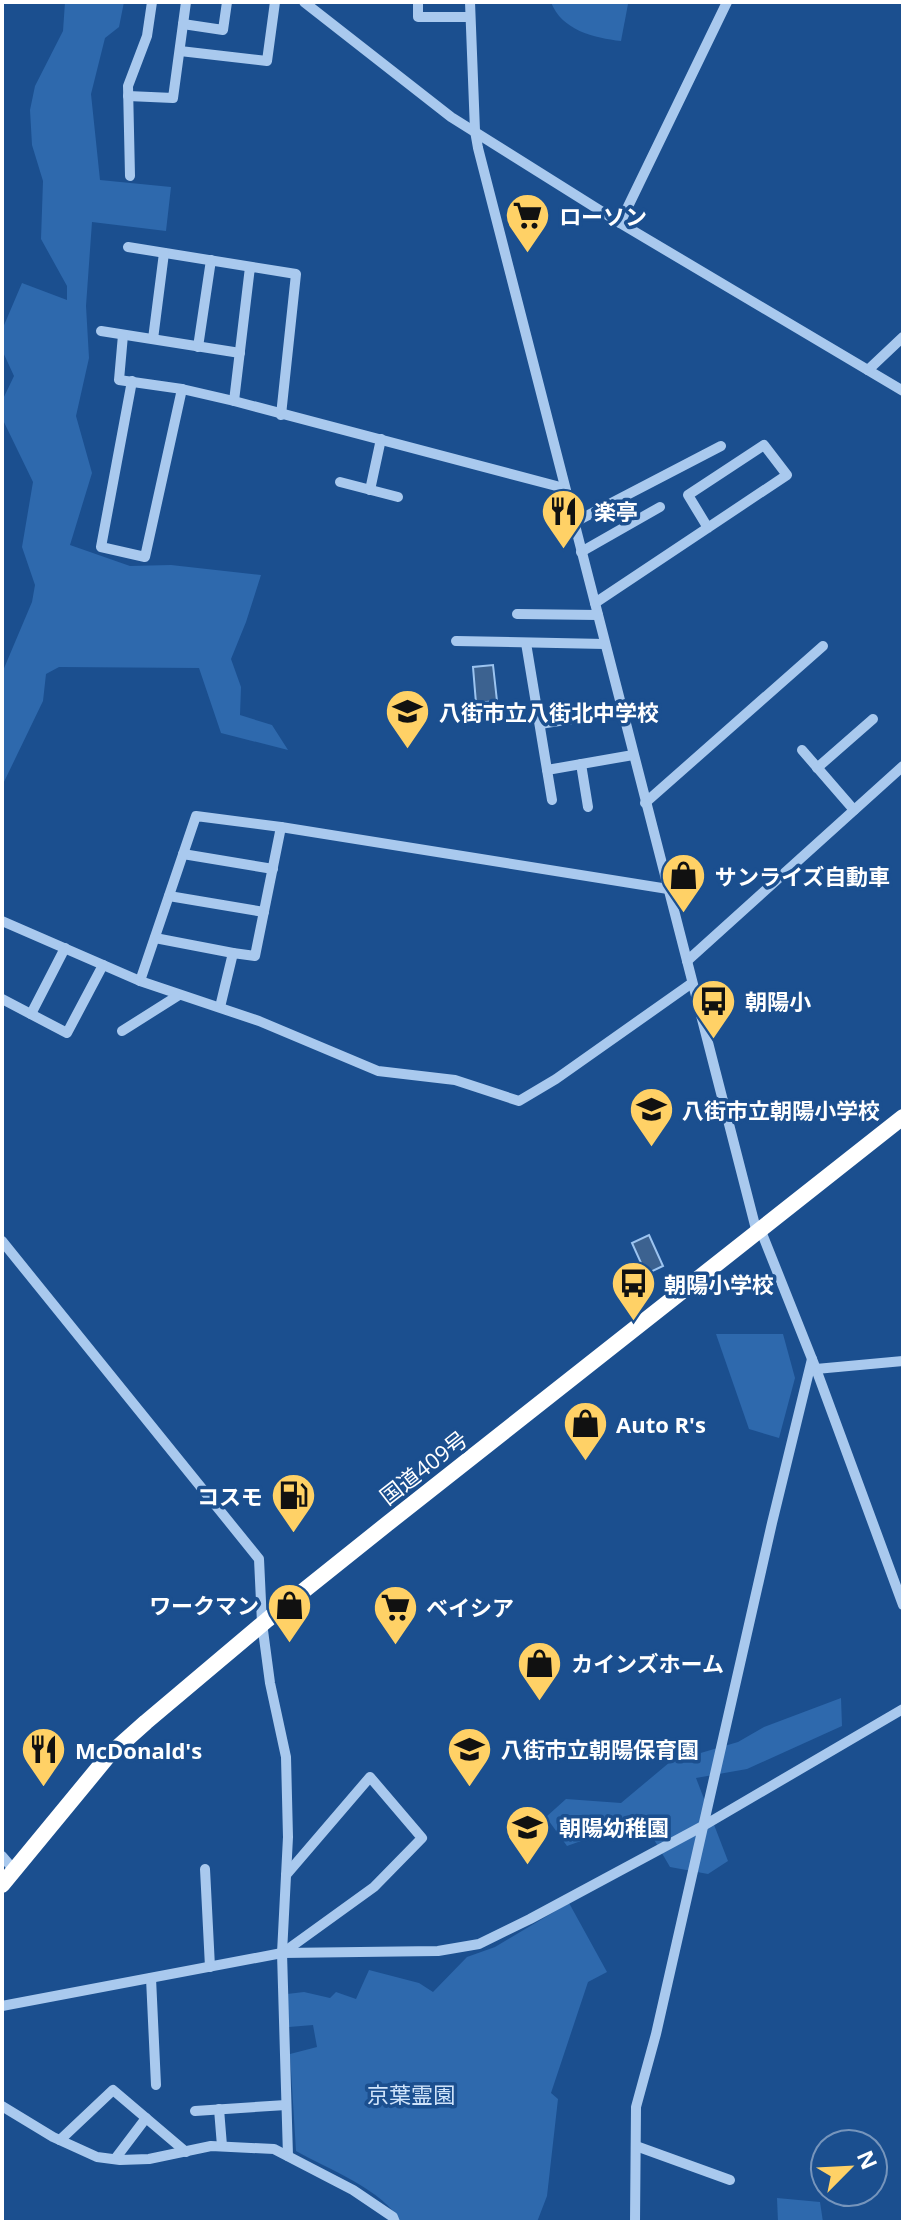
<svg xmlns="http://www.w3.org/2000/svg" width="905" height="2224" font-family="'Open Sans','Noto Sans JP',sans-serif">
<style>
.green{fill:#2e69ad}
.water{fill:#3c6290;stroke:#9cc4f0;stroke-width:2}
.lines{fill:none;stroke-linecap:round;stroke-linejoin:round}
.minor{stroke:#a9c9ee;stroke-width:10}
.highway{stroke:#fff;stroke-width:16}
.labels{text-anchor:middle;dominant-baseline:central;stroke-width:7;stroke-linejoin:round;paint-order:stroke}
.poi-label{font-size:22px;font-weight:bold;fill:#fff;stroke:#1b4f8f;text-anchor:start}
.street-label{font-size:22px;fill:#fff;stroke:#1b4f8f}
.park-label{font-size:22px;fill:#cfe3fa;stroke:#1b4f8f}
</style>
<rect width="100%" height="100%" fill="#1b4f8f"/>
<g class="green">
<path d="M 65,2 L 124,2 L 119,27 L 105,38 L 91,94 L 100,180 L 171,187 L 166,231 L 92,222 L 86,306 L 89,358 L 76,416 L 92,473 L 70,545 L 130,566 L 171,565 L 261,575 L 246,622 L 231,659 L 241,687 L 240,715 L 272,725 L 288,750 L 221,733 L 199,668 L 59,667 L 46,674 L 43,701 L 2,786 L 2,673 L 32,602 L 35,585 L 22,547 L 33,482 L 2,418 L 2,401 L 14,376 L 2,350 L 2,330 L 22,283 L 67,300 L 67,286 L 41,239 L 43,181 L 32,145 L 30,110 L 35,86 L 63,31 Z"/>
<path d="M 551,2 L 628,4 L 621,41 C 594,38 561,30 551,2 Z"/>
<path d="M 716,1334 L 783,1334 L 795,1378 L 779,1438 L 749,1429 Z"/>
<path d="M 841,1698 L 842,1726 L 747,1769 L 696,1778 L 728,1861 L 708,1874 L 670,1867 L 642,1819 L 567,1846 L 546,1817 L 566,1799 L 621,1803 L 670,1762 L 738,1742 L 764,1727 Z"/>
<path d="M 569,1903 L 607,1972 L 588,1982 L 551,2093 L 558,2099 L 547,2196 L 537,2222 L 400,2222 C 386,2191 326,2168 296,2151 L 290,2054 L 317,2047 L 313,2025 L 289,2027 L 287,1994 L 304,1992 L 330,1998 L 336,1992 L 356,1999 L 369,1970 L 419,1983 L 433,1992 L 467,1957 L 495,1947 Z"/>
<path d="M 777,2198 L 820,2202 L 823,2222 L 778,2222 Z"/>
</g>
<g class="water">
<path d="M 493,665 L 497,701 L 476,703 L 473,667 Z"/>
<path d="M 649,1235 L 663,1266 L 646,1274 L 632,1243 Z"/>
</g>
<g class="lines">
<g class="minor">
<path d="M 304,2 L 451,117 L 620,223 L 903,391"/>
<path d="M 418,2 L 418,17 L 470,17"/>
<path d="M 470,2 L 475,131 L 478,148 L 757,1233"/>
<path d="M 183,24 L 223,30 L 227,2"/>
<path d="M 180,51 L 267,61 L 275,2"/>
<path d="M 128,96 L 173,98 L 186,2"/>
<path d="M 130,176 L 128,86 L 147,36 L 152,2"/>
<path d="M 620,223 L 727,2"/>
<path d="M 128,247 L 296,274 L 281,415"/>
<path d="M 101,331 L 240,353"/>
<path d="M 123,335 L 119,380 L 182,389 L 234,401 L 564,488"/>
<path d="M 153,339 L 164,253"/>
<path d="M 198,347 L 211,260"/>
<path d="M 868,370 L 903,337"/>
<path d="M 132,381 L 101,547 L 145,557 L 182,389"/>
<path d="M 234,401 L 250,267"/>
<path d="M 340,482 L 398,497"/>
<path d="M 370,490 L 381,439"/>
<path d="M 573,523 L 721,446"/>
<path d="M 581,552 L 660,507"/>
<path d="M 595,603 L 787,475 L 764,445 L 688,495 L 708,528"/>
<path d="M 517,614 L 598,615"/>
<path d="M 456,641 L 605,644"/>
<path d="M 526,643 L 552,800"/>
<path d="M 540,724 L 622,711"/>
<path d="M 802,750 L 854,810"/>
<path d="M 581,764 L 588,807"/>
<path d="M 817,768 L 873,719"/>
<path d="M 547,770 L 633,755"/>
<path d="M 645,803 L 823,646"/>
<path d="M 183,854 L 273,869"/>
<path d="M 169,896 L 264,912"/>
<path d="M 2,921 L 140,981 L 259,1021 L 378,1071 L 455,1080 L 519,1101 L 556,1079 L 692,983"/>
<path d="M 155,938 L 233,953"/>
<path d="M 687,961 L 903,766"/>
<path d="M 140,981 L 196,816 L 281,827 L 668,889"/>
<path d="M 2,999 L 67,1033 L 103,965"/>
<path d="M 220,1007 L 233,953 L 255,956 L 281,827"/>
<path d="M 31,1014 L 65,948"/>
<path d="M 122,1031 L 179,995"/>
<path d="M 761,1231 L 816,1369 L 903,1605"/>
<path d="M 2,1241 L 259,1559 L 262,1623 L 270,1683 L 286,1757 L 288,1837 L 282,1953 L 288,2156"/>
<path d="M 816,1369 L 903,1361"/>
<path d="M 2,1856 L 14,1870"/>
<path d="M 205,1869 L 210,1967"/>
<path d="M 284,1952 L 374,1887 L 422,1838 L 370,1777 L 286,1875"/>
<path d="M 151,1978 L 156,2085"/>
<path d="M 2,2006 L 282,1953 L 438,1951 L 479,1944 L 530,1919 L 703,1826 L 903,1709"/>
<path d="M 2,2106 L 53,2137 L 97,2157 L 120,2160 L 149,2159 L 211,2146 L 274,2149 L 353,2190 L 393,2217 L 395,2222"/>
<path d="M 219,2109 L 222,2146"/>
<path d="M 195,2111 L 286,2105"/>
<path d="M 60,2140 L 113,2090 L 186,2152"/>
<path d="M 636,2146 L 730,2180"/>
<path d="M 115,2159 L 146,2118"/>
<path d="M 635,2222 L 636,2107 L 656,2034 L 772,1523 L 812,1359"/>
</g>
<path class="highway" d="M 2,1885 L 109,1755 L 146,1722 L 267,1620 L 387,1524 L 903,1117"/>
</g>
<defs>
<symbol id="supermarket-pin" viewBox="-11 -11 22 30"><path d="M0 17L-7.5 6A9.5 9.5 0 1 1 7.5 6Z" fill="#ffd166" stroke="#1b4f8f"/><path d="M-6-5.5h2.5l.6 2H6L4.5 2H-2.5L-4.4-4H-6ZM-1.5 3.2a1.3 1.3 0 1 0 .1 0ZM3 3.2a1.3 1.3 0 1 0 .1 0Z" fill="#111"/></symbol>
<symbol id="restaurant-pin" viewBox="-11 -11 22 30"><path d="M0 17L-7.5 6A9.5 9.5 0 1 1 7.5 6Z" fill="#ffd166" stroke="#1b4f8f"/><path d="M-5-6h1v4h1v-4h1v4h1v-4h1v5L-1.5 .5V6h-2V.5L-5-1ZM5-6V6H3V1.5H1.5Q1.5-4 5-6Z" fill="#111"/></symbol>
<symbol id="school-pin" viewBox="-11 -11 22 30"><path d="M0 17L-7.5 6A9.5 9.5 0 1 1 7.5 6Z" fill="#ffd166" stroke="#1b4f8f"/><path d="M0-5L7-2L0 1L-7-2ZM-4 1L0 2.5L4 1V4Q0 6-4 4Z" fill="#111"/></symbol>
<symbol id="shop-pin" viewBox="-11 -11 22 30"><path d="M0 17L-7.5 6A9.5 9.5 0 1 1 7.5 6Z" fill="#ffd166" stroke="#1b4f8f"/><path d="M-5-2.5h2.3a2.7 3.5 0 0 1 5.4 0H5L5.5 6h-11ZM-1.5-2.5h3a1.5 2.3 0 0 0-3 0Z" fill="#111"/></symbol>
<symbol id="bus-pin" viewBox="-11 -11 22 30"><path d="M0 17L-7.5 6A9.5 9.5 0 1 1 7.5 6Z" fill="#ffd166" stroke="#1b4f8f"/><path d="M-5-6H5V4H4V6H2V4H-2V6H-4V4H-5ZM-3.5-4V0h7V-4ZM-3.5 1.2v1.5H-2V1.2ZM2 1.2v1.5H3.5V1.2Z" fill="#111"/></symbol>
<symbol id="fuel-pin" viewBox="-11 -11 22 30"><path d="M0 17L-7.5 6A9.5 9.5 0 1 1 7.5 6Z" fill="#ffd166" stroke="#1b4f8f"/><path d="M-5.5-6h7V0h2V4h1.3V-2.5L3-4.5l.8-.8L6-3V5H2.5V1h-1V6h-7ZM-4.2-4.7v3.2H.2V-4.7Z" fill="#111"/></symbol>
</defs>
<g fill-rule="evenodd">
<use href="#supermarket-pin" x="502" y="190" width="51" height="69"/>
<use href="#restaurant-pin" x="538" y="486" width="51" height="69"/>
<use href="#school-pin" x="382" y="686" width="51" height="69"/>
<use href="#shop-pin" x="658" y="850" width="51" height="69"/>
<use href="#bus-pin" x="688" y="976" width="51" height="69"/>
<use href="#school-pin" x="626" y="1084" width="51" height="69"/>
<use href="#bus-pin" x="608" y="1258" width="51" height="69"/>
<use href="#shop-pin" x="560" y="1398" width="51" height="69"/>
<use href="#fuel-pin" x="268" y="1470" width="51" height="69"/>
<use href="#shop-pin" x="264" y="1580" width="51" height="69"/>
<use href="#supermarket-pin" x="370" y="1582" width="51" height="69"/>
<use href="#shop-pin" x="514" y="1638" width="51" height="69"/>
<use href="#school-pin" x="444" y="1724" width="51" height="69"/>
<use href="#restaurant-pin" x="18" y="1724" width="51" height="69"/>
<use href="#school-pin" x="502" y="1802" width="51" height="69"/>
</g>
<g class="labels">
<g class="poi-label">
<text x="559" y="216">ローソン</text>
<text x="594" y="511">楽亭</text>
<text x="439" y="712">八街市立八街北中学校</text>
<text x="715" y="876">サンライズ自動車</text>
<text x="745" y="1001">朝陽小</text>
<text x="682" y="1110">八街市立朝陽小学校</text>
<text x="664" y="1284">朝陽小学校</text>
<text x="616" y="1424">Auto R's</text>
<text x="263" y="1496" text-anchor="end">コスモ</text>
<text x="259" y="1605" text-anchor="end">ワークマン</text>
<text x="426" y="1607">ベイシア</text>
<text x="571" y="1663">カインズホーム</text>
<text x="501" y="1749">八街市立朝陽保育園</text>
<text x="75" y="1750">McDonald's</text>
<text x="559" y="1827">朝陽幼稚園</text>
</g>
<g class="street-label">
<text transform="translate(423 1467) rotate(-38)">国道409号</text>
</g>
<g class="park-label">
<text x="411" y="2094">京葉霊園</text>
</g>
</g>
<rect width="905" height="2224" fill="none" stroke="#ffffff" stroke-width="8"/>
<g transform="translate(849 2168) rotate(66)"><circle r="38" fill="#1b4f8f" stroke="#7695bc" stroke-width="2"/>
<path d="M0-6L14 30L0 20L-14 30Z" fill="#ffd166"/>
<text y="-12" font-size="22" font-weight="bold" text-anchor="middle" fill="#ffffff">N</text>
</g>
</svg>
